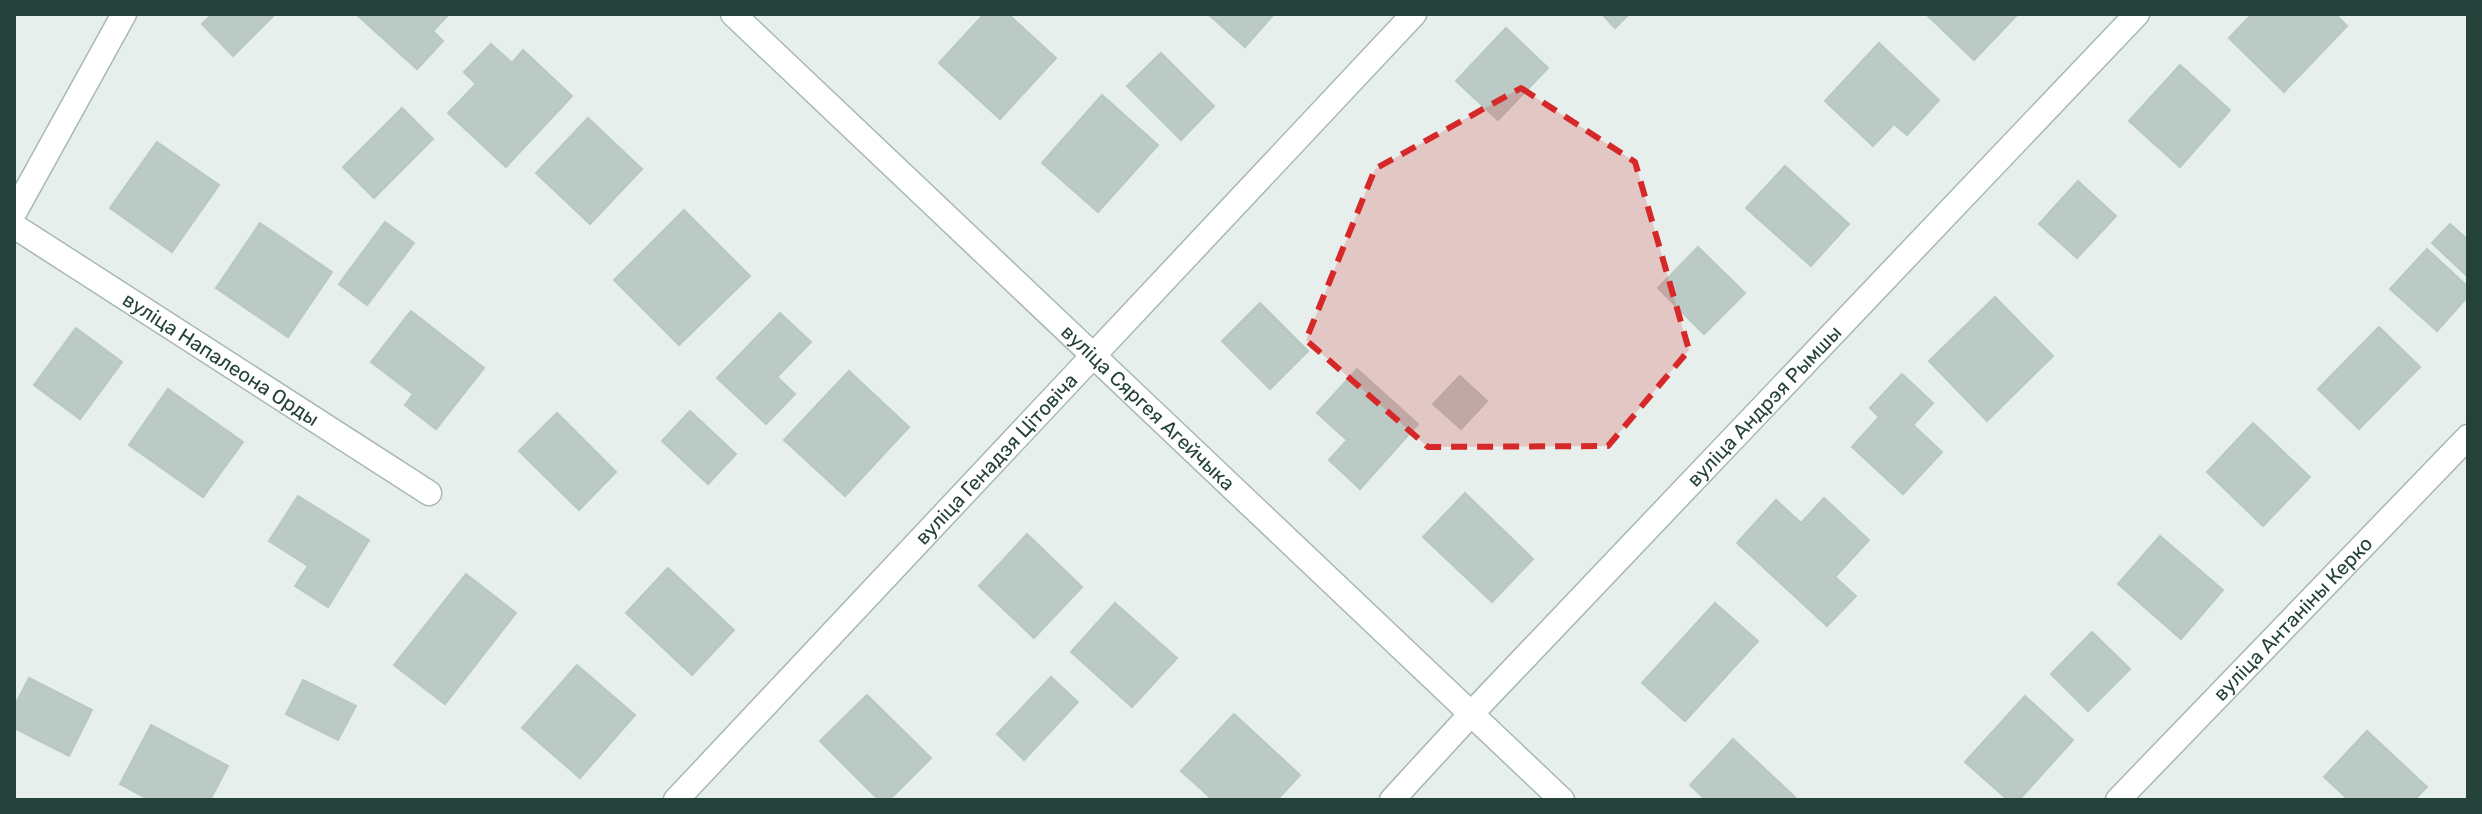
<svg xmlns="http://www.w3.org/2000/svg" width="2482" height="814" font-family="Rubik,sans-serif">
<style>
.building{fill:#bbcac4;stroke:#b8c9c2;stroke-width:2}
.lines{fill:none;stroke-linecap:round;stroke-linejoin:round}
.minor-casing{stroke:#a8b8b2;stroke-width:27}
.minor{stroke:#fff;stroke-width:24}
.marked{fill:#d62828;fill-opacity:0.2;stroke:#d62828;stroke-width:6;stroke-dasharray:16 10;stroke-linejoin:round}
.labels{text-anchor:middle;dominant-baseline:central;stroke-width:7;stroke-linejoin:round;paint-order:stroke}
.street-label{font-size:20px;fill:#24423a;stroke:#f7fbf9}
</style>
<rect width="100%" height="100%" fill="#e6efeb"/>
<g class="building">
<path d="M 212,14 L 275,14 L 233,56 L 202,24 Z"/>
<path d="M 356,14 L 449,14 L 433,31 L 443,41 L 417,69 Z"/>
<path d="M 984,14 L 1008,14 L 1056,58 L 1000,119 L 939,63 Z"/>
<path d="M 1208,14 L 1274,14 L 1245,47 Z"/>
<path d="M 1602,14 L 1629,14 L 1615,28 Z"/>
<path d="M 1926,14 L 2018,14 L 1974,60 Z"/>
<path d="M 2252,14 L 2335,14 L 2347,26 L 2284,92 L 2229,38 Z"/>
<path d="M 1506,28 L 1548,68 L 1498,120 L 1456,81 Z"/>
<path d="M 1879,43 L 1939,100 L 1907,135 L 1894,124 L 1873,146 L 1825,101 Z"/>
<path d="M 491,44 L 512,63 L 523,50 L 572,96 L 506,167 L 448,113 L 476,84 L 464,72 Z"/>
<path d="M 1161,53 L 1214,106 L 1181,140 L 1127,86 Z"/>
<path d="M 2180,65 L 2230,110 L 2180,167 L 2129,121 Z"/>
<path d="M 1102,95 L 1158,145 L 1098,212 L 1042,163 Z"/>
<path d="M 402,108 L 433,139 L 374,198 L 343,167 Z"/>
<path d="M 588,118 L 642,169 L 590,224 L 536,173 Z"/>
<path d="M 157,142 L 219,185 L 172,252 L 110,208 Z"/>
<path d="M 1785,166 L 1849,224 L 1811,266 L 1746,208 Z"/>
<path d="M 2078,181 L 2116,216 L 2077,258 L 2039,224 Z"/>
<path d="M 684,210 L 750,276 L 679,345 L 614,280 Z"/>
<path d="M 385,222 L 414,243 L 367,305 L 339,284 Z"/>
<path d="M 260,223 L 332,272 L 288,337 L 216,288 Z"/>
<path d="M 2450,224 L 2468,240 L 2468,277 L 2432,243 Z"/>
<path d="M 1698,247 L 1745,293 L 1704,334 L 1658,288 Z"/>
<path d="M 2427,249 L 2468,287 L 2468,296 L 2437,331 L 2390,289 Z"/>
<path d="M 1995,297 L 2053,356 L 1987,421 L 1929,361 Z"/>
<path d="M 1260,303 L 1308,351 L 1270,389 L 1222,341 Z"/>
<path d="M 411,311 L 484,368 L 436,429 L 405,405 L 413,394 L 371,362 Z"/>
<path d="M 780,313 L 811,342 L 777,377 L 795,394 L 766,424 L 717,378 Z"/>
<path d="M 2379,327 L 2420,367 L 2359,429 L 2318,389 Z"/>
<path d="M 76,328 L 122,362 L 80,419 L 34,385 Z"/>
<path d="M 1357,369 L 1418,424 L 1360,489 L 1329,460 L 1347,440 L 1317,413 Z"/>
<path d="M 849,371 L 909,427 L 845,496 L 784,440 Z"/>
<path d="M 1902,374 L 1933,403 L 1913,425 L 1942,452 L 1903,494 L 1852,447 L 1879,417 L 1870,408 Z"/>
<path d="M 1460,376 L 1487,401 L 1461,429 L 1433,404 Z"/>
<path d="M 168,389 L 243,442 L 203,497 L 129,445 Z"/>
<path d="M 690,411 L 736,454 L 708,484 L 662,441 Z"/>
<path d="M 557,413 L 616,472 L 579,510 L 519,451 Z"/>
<path d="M 2253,423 L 2310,477 L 2263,526 L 2207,472 Z"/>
<path d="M 1465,493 L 1533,559 L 1492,602 L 1423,537 Z"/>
<path d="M 298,496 L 369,540 L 328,607 L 295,586 L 308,566 L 269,541 Z"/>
<path d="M 1824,498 L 1869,540 L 1835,577 L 1856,596 L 1827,626 L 1737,543 L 1776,500 L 1801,523 Z"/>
<path d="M 1027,534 L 1082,587 L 1034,638 L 979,586 Z"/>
<path d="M 2160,536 L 2223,590 L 2181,639 L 2118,584 Z"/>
<path d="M 668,568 L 734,630 L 692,675 L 626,613 Z"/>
<path d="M 466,574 L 516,613 L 445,704 L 394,665 Z"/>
<path d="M 1115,603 L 1177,658 L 1132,707 L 1071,652 Z"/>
<path d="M 1715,603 L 1758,641 L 1685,721 L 1642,683 Z"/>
<path d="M 2092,632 L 2130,669 L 2088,711 L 2051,674 Z"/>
<path d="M 577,665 L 635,715 L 580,778 L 522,728 Z"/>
<path d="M 1051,677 L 1078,702 L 1024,760 L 997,734 Z"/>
<path d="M 29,678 L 92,710 L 69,756 L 14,728 L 14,707 Z"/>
<path d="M 303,680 L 356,706 L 338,740 L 286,714 Z"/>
<path d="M 867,695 L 931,758 L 889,800 L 879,800 L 820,741 Z"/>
<path d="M 2025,696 L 2073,740 L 2019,800 L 2008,800 L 1965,762 Z"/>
<path d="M 1234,714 L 1300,775 L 1277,800 L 1213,800 L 1181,771 Z"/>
<path d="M 151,725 L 228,766 L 210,800 L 150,800 L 120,784 Z"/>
<path d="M 2367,731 L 2427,787 L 2414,800 L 2349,800 L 2324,777 Z"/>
<path d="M 1733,739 L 1798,800 L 1706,800 L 1690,785 Z"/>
</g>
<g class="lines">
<defs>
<g id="minor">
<path id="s1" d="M 733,14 L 1562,800"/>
<path d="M 14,213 L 124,14"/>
<path id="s2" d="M 14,226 L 429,493"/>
<path id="s3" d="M 676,800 L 1414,14"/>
<path id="s4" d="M 1392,800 L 1471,714 L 2137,14"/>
<path id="s5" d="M 2118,800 L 2468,437"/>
</g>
</defs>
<use href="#minor" class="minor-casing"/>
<use href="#minor" class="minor"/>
</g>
<path class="marked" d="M 1521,88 L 1635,162 L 1689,350 L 1608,446 L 1428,447 L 1306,340 L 1375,169 Z"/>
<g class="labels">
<g class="street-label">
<text stroke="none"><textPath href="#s2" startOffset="246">вуліца Напалеона Орды</textPath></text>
<text stroke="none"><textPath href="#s4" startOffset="542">вуліца Андрэя Рымшы</textPath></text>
<text stroke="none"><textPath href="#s1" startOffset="572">вуліца Сяргея Агейчыка</textPath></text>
<text stroke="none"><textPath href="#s3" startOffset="468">вуліца Генадзя Цітовіча</textPath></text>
<text stroke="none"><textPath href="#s5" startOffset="252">вуліца Антаніны Керко</textPath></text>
</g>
</g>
<rect width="2482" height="814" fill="none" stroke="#24423a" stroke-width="32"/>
</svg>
